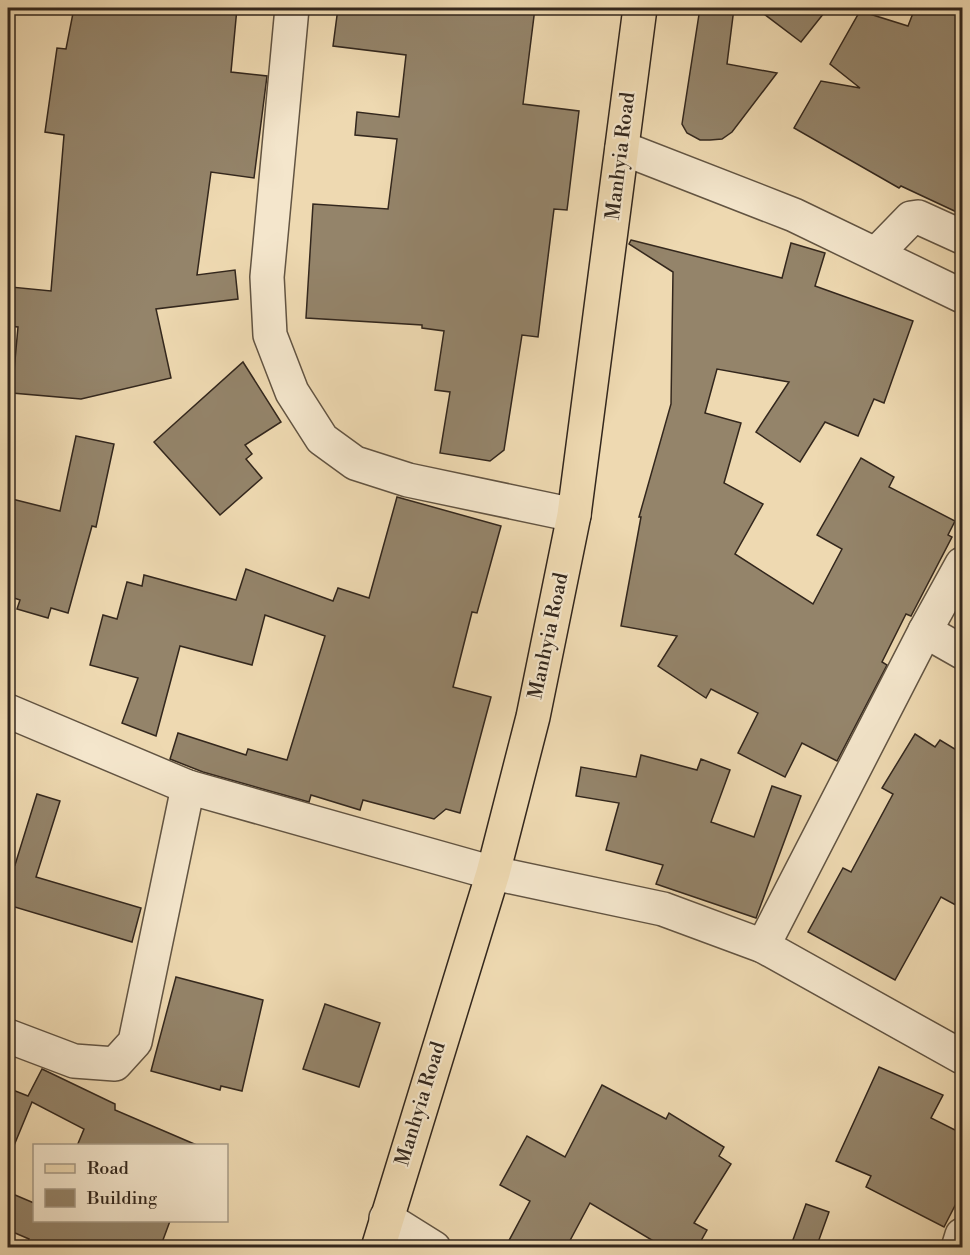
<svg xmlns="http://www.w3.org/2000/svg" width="970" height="1255" font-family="'Libre Bodoni',serif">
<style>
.building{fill:#94846a;stroke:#33271d;stroke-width:1.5}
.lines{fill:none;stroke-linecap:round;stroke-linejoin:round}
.minor-casing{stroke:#625442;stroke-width:36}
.major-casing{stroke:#33271d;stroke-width:36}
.minor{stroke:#f4e6cc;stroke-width:33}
.major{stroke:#eed9b1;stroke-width:33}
.labels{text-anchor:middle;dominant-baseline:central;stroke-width:4.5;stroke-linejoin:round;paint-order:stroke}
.street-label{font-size:20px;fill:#33271d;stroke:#f4e6cc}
</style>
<rect width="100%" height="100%" fill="#eed9b1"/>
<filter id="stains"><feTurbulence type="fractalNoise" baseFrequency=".00333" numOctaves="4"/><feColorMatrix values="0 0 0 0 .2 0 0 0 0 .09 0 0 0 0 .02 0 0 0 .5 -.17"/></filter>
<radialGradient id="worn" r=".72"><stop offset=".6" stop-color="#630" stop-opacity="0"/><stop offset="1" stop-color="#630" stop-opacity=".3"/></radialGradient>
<g class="building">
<path d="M 74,8 L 99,8 L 129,13 L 130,8 L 237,8 L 231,72 L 267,76 L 254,178 L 211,172 L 197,275 L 235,270 L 238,299 L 156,309 L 171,378 L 81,399 L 12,393 L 18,327 L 8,326 L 11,287 L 51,291 L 64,135 L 45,132 L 57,48 L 66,49 Z"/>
<path d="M 338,8 L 535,8 L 523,104 L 579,111 L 567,210 L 554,209 L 538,337 L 522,335 L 504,450 L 490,461 L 440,453 L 450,392 L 435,390 L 444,331 L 422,328 L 422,325 L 306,318 L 313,204 L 388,209 L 397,139 L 355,135 L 357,112 L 399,117 L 406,55 L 333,46 Z"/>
<path d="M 700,8 L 734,8 L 727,64 L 777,73 L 732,132 L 722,139 L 710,140 L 700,140 L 687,133 L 682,124 Z"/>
<path d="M 756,8 L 828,8 L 801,42 Z"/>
<path d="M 915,8 L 963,8 L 963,215 L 901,186 L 899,188 L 794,128 L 821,81 L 860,88 L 830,64 L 860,11 L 908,26 Z"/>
<path d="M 631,240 L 782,278 L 791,243 L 825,253 L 815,286 L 913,321 L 884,403 L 874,399 L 858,436 L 825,422 L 800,462 L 756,432 L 789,382 L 717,369 L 705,413 L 741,423 L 724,483 L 763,504 L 735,554 L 813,604 L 842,549 L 817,535 L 861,458 L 894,477 L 889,487 L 955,521 L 948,535 L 952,537 L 911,616 L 906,614 L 882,662 L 887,665 L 837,761 L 802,743 L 785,777 L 738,753 L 758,713 L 711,689 L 706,698 L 658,666 L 677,636 L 621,626 L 641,517 L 639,517 L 671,404 L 673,272 L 629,244 Z"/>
<path d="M 243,362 L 281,422 L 245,445 L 252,454 L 246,459 L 262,478 L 220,515 L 154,442 Z"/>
<path d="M 76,436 L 114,444 L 96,527 L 92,526 L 68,613 L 51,608 L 48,618 L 17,609 L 20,600 L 8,596 L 8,498 L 60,511 Z"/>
<path d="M 397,497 L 501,526 L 477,613 L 472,612 L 453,687 L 491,697 L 460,813 L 446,809 L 434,819 L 363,800 L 360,810 L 311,795 L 309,802 L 203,772 L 170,759 L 178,733 L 246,755 L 248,749 L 287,760 L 325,636 L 265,615 L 252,665 L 180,646 L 156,736 L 122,723 L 138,678 L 90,665 L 103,615 L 117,619 L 127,582 L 142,586 L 144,575 L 236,600 L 246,569 L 333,601 L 338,588 L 369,598 Z"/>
<path d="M 915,734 L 935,747 L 940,740 L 963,754 L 963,909 L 941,897 L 895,980 L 808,932 L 843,868 L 851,872 L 893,794 L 882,788 Z"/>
<path d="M 641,755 L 697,770 L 701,759 L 730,770 L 711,822 L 754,837 L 772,786 L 801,796 L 756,918 L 656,884 L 663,865 L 606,850 L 619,803 L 576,796 L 581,767 L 636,777 Z"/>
<path d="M 37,794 L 60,801 L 36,877 L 141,908 L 132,942 L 8,905 L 8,862 L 15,865 Z"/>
<path d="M 176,977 L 263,1000 L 242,1091 L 221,1086 L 220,1090 L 151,1071 Z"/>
<path d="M 325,1004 L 380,1023 L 359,1087 L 303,1069 Z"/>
<path d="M 879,1067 L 943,1095 L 931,1118 L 963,1134 L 963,1190 L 944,1227 L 866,1187 L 871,1176 L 836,1161 Z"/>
<path d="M 42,1069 L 115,1104 L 115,1110 L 199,1146 L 77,1146 L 84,1129 L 32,1102 L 8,1160 L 8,1088 L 28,1096 Z"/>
<path d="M 602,1085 L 666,1119 L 669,1113 L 724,1147 L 719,1156 L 731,1164 L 694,1223 L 707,1230 L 697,1248 L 665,1248 L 590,1203 L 566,1248 L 505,1248 L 530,1201 L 500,1185 L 527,1136 L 565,1157 Z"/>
<path d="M 8,1192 L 34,1203 L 34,1221 L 170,1221 L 160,1248 L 25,1248 L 29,1239 L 8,1230 Z"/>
<path d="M 806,1204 L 829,1212 L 816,1248 L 790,1248 Z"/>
</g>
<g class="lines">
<defs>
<g id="minor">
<path d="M 292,8 L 267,277 L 270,335 L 292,392 L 322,439 L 355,463 L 408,480 L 574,515"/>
<path d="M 622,148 L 794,215 L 962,296"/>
<path d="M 876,254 L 911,218 L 918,217 L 962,237"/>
<path d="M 925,631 L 962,652"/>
<path d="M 8,711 L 188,787 L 493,873 L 663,909 L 763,946 L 962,1057"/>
<path d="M 763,946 L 925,631 L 962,564"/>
<path d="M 8,1036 L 74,1061 L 115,1064 L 135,1042 L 188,787"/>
<path d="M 386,1218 L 434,1248"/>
<path d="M 958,1248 L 962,1235"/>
</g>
<path id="major" d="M 378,1248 L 493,873 L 533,717 L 574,515 L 640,8"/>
</defs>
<use href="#minor" class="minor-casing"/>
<use href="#major" class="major-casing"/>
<use href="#minor" class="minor"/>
<use href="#major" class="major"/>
</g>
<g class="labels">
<g class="street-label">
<text transform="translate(621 156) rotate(-83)">Manhyia Road</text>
<text transform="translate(549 636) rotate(-78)">Manhyia Road</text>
<text transform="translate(421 1104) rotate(-73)">Manhyia Road</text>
</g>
</g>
<rect width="970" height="1255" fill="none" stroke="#eed9b1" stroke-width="30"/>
<rect x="9" y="9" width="952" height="1237" fill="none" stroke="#33271d" stroke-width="3"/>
<rect x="15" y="15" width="940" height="1225" fill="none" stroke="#33271d" stroke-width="1.5"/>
<rect x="33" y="1144" width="195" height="78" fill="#f4e6cc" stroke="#a79a86" stroke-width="1.5"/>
<rect x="45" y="1164" width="30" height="9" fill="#eed9b1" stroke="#a79a86" stroke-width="1.5"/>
<text x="87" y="1174" font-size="18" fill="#33271d">Road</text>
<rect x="45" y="1189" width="30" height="18" fill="#94846a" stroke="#a79a86" stroke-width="1.5"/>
<text x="87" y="1204" font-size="18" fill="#33271d">Building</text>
<rect width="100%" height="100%" filter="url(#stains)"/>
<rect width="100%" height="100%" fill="url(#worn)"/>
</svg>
